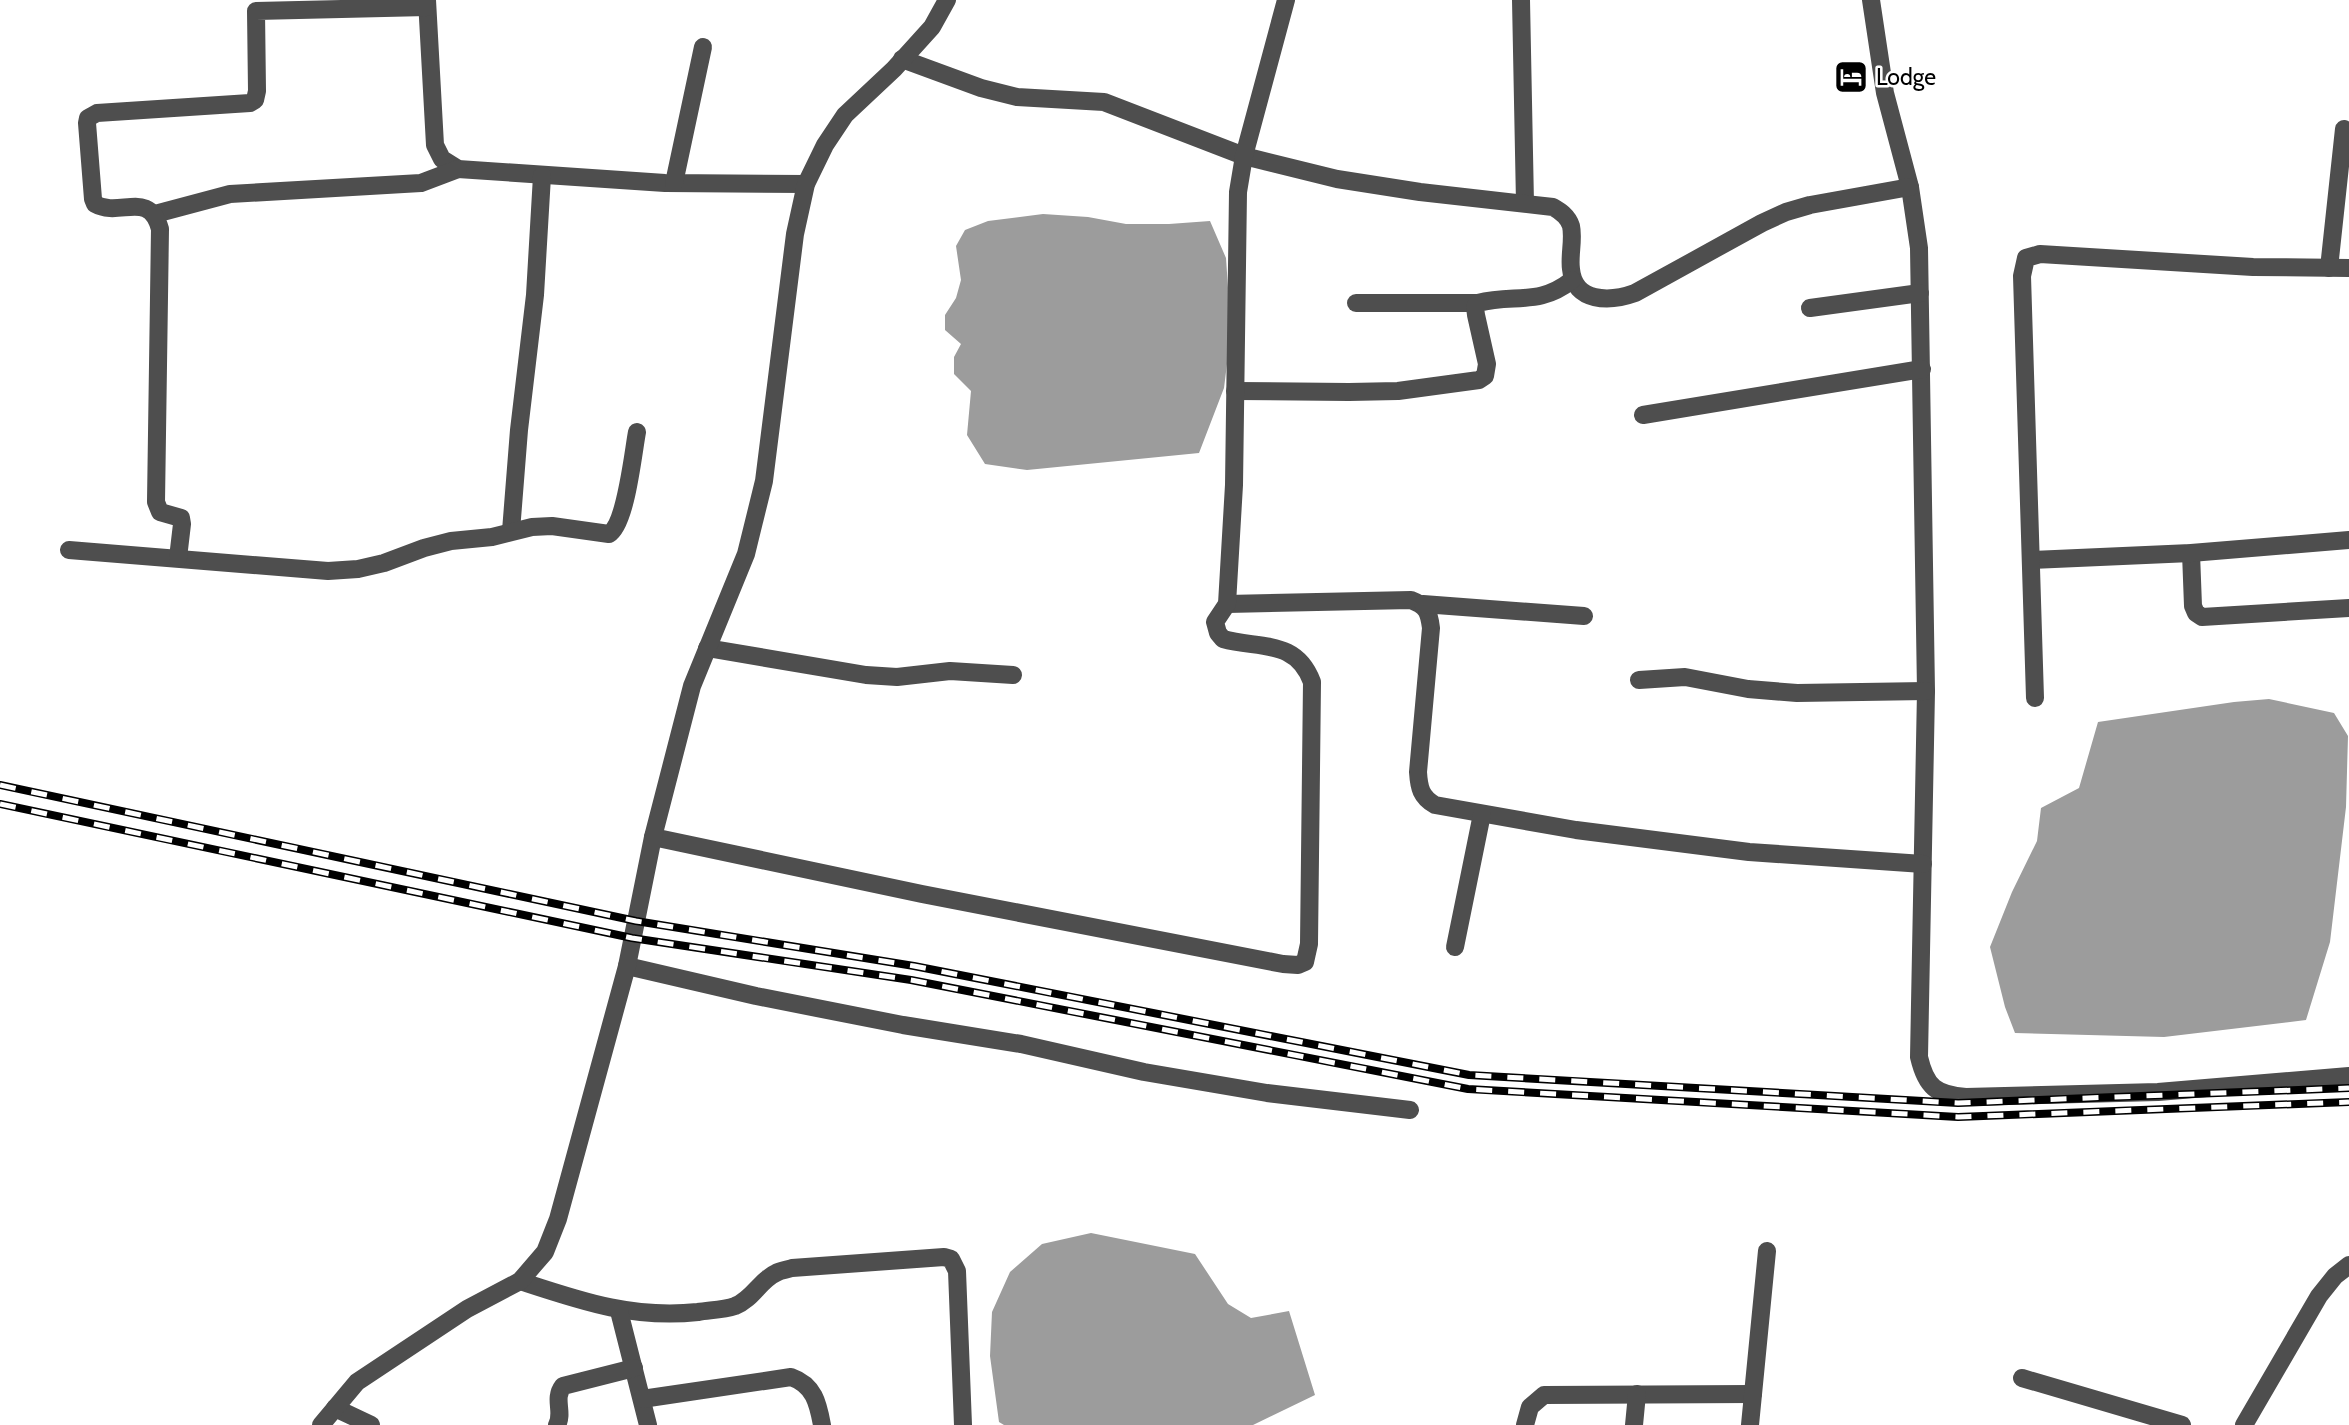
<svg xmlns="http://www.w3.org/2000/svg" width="2349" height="1425" font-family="Cabin,sans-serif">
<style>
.water{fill:#9c9c9c}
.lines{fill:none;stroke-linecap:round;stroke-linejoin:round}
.minor{stroke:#4e4e4e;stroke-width:18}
.rail-casing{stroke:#000;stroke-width:8}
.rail{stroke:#fff;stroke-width:5;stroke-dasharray:16;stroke-linecap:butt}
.labels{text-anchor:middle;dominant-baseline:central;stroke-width:5;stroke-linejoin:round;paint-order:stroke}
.poi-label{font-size:23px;fill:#000;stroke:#fff;text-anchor:start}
</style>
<rect width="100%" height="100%" fill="#fff"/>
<g class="water">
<path d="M 1043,214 L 1088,217 L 1126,224 L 1169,224 L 1210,221 L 1226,258 L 1231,332 L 1224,388 L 1199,453 L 1027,470 L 985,464 L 967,435 L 971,391 L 954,374 L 954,357 L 961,344 L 945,330 L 945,315 L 956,298 L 961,280 L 956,246 L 965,230 L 988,221 Z"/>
<path d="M 2269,699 L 2334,713 L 2348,736 L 2346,807 L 2330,942 L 2306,1020 L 2164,1037 L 2015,1033 L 2005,1007 L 1990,947 L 2012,892 L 2037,841 L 2041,808 L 2079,788 L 2098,722 L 2234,702 Z"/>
<path d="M 1091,1233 L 1195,1254 L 1228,1304 L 1251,1318 L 1289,1311 L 1315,1395 L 1253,1425 L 1004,1425 L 999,1422 L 990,1356 L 992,1312 L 1010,1272 L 1042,1244 Z"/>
</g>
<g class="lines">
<g class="minor">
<path d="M 427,0 L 435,145 L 442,159 L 458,169 L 665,183 L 806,184"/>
<path d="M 1521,0 L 1525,203"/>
<path d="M 1871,0 L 1885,93 L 1910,187 L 1919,248 L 1926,691 L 1919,1057 C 1926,1087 1936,1095 1966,1097 L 2158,1092 L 2349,1076"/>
<path d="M 902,59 L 981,88 L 1017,97 L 1104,102 L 1244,156 L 1337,179 L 1420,192 L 1553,207 C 1560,211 1568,216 1571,226 C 1574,239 1569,256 1571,269 C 1574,303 1610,302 1635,293 L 1762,223 L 1786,212 L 1810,205 L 1910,187"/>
<path d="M 674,183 L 703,47"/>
<path d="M 155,214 L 230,194 L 421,183 L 458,169"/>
<path d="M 2329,268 L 2344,129"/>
<path d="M 1356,303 L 1478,303"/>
<path d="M 1810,308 L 1920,293"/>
<path d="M 1235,391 L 1349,392 L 1398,391 L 1479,380 L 1485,376 L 1487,364 L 1476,315 L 1475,307 L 1478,303 C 1514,293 1538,307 1572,280"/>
<path d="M 1643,415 L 1922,369"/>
<path d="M 511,531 L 519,430 L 535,295 L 542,176"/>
<path d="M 69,550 L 328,571 L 358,569 L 384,563 L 424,548 L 451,541 L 492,537 L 532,527 L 552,526 L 609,534 C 626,524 633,453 637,432"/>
<path d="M 2191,553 L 2193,606 L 2196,613 L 2202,617 L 2349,608"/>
<path d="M 178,558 L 182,524 L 181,518 L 160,512 L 156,502 L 160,229 C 149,189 120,218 95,204 L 93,199 L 87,123 L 88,118 L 97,113 L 250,103 L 255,100 L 257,91 L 256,11 L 427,7"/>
<path d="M 2031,560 L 2191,553 L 2349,540"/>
<path d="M 1227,604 L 1411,600 C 1427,606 1429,612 1431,628 L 1418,772 C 1419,788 1421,797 1435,805 L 1576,830 L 1749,852 L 1923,864"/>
<path d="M 1423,604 L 1584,616"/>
<path d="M 707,648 L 866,675 L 897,677 L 950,671 L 1013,675"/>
<path d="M 1639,680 L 1685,677 L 1748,689 L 1797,693 L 1926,691"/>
<path d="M 2035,698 L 2022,276 L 2026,258 L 2040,254 L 2253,267 L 2349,268"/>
<path d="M 653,837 L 922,894 L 1283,964 L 1298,965 L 1305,962 L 1309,944 L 1312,682 C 1296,639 1260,649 1223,639 L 1218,633 L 1215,622 L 1227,604 L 1234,485 L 1238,192 L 1244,156 L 1286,0"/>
<path d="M 1455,947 L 1482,814"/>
<path d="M 627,966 L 756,996 L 903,1025 L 1021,1044 L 1144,1072 L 1267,1093 L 1410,1110"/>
<path d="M 520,1281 C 581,1301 632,1319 698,1312 C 710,1310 723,1310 735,1306 C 753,1299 760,1280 776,1273 C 781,1270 787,1270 792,1268 L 944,1257 L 951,1259 L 957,1271 L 963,1425"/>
<path d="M 619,1311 L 648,1425"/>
<path d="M 2022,1378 L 2182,1425"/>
<path d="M 642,1399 L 791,1377 C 814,1385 818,1403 822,1425"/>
<path d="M 335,1408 L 371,1425"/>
<path d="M 321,1425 L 357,1382 L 467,1309 L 520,1281 L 545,1252 L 558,1219 L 627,966 L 653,837 L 692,686 L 746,554 L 764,481 L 795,234 L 806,184 L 825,145 L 845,115 L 894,69 L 932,27 L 947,0"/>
<path d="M 557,1425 C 564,1412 553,1399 563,1386 L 634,1368"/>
<path d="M 1525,1425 L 1530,1407 L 1544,1395 L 1753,1394"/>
<path d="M 1634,1425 L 1637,1394"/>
<path d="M 1750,1425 L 1767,1251"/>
<path d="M 2244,1425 L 2319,1296 L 2335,1276 L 2349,1265"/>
</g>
<defs>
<g id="rail">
<path d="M 0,785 L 636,921 L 914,966 L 1469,1075 L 1958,1103 L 2349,1088"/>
<path d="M 0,804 L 632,938 L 911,980 L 1468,1089 L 1958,1117 L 2349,1102"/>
</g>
</defs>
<use href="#rail" class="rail-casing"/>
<use href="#rail" class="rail"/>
</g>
<defs>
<symbol id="hotel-square" viewBox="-11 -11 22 22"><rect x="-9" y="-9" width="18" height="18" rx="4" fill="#000" stroke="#fff"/><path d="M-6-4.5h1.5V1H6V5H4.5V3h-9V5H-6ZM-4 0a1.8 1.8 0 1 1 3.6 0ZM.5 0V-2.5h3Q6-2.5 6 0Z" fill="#fff"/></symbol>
</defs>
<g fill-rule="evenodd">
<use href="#hotel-square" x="1832" y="58" width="38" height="38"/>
</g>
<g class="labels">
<g class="poi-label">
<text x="1876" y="77">Lodge</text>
</g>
</g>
</svg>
